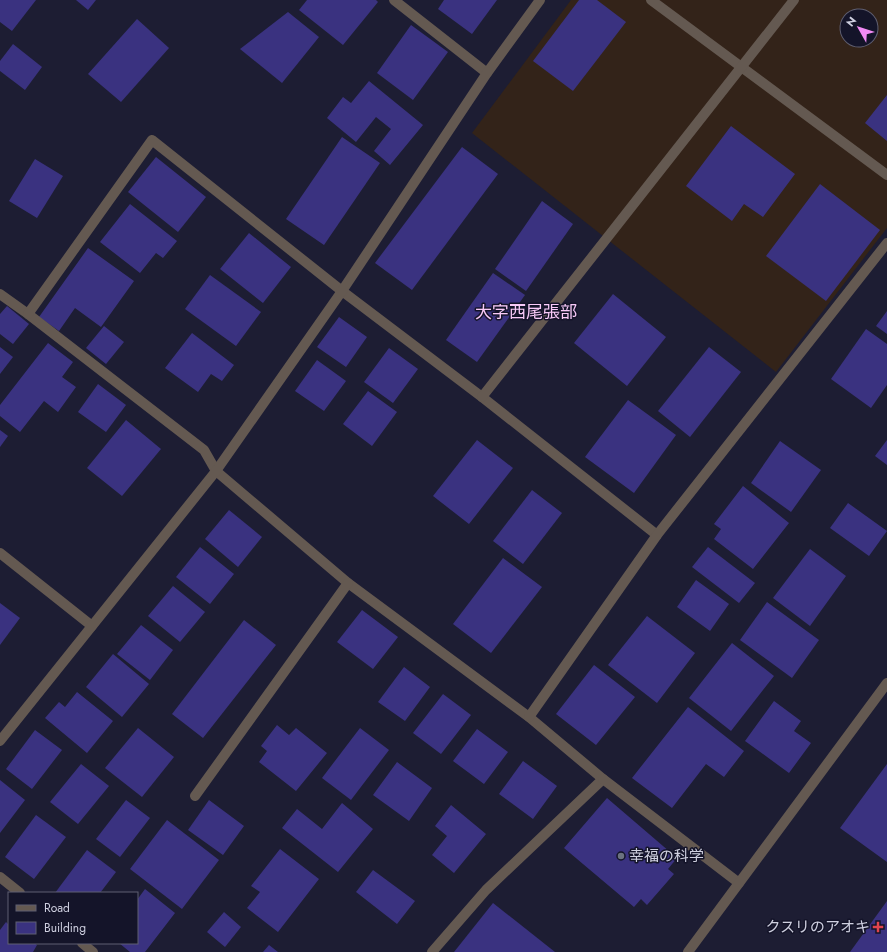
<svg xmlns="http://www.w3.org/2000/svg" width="887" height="952" font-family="Jost,'Noto Sans JP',sans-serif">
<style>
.commercial{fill:#332319;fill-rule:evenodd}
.building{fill:#3a3280}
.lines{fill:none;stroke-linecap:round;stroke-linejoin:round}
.minor{stroke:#645951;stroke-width:10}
.worship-dot{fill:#6b7280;stroke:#141429;stroke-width:1.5}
.health-dot{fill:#e0444e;stroke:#141429;stroke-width:1.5}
.labels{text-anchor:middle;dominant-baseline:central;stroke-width:3;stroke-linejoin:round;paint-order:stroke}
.poi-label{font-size:15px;fill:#cfd0e0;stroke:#141429;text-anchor:start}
.quarter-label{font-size:17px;fill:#f8caf8;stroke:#141429}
</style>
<rect width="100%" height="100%" fill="#1d1d33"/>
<path class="commercial" d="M 571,0 L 887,0 L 887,228 L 776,372 L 472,133 ZM 847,16 L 871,16 L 871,40 L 847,40 Z"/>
<g class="building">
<path d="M 0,0 L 36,0 L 12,31 L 0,22 Z"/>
<path d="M 76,0 L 96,0 L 88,10 Z"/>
<path d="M 307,0 L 376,0 L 378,2 L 343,45 L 299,10 Z"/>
<path d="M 444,0 L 497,0 L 472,34 L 438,9 Z"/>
<path d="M 579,0 L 597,0 L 626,22 L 573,91 L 533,61 Z"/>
<path d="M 288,12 L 319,37 L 282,83 L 240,49 Z"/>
<path d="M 137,19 L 169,48 L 121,102 L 88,74 Z"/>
<path d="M 411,25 L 448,52 L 413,100 L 377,73 Z"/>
<path d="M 13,44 L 42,67 L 25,90 L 0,71 L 0,61 Z"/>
<path d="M 369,81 L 423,125 L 390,165 L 374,151 L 391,129 L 376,117 L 356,142 L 327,118 L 343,97 L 351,103 Z"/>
<path d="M 887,95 L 887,141 L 865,123 Z"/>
<path d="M 731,126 L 795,174 L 763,217 L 744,204 L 732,221 L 686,186 Z"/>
<path d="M 342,137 L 380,163 L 324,245 L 286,219 Z"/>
<path d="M 462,147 L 498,174 L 412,290 L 375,263 Z"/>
<path d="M 156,157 L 206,197 L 178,232 L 128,192 Z"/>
<path d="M 35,159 L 63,176 L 37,218 L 9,201 Z"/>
<path d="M 820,184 L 880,230 L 826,301 L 766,256 Z"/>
<path d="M 542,201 L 573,224 L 526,291 L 495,269 Z"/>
<path d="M 130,204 L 177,241 L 163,258 L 156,253 L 140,273 L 100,242 Z"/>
<path d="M 249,233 L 291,267 L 263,303 L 220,269 Z"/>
<path d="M 88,248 L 134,281 L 101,327 L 75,308 L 59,331 L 39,317 Z"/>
<path d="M 493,273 L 525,295 L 477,362 L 446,340 Z"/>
<path d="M 210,275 L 261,312 L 236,346 L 185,309 Z"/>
<path d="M 613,294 L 666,337 L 627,386 L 574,343 Z"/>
<path d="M 7,306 L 29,324 L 13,344 L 0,334 L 0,314 Z"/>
<path d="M 887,311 L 887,334 L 876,326 Z"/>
<path d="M 339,317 L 367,337 L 346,367 L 317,347 Z"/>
<path d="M 104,326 L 124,342 L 106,364 L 86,348 Z"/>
<path d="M 866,329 L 887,344 L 887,385 L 871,408 L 831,379 Z"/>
<path d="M 192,333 L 234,365 L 222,381 L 211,374 L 198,392 L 165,368 Z"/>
<path d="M 48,343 L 73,362 L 62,377 L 76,387 L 58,412 L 44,401 L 20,432 L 0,416 L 0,405 Z"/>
<path d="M 0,347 L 13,357 L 0,374 Z"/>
<path d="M 709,347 L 741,372 L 690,437 L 658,411 Z"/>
<path d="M 389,348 L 418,369 L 393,403 L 364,382 Z"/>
<path d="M 317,360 L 346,381 L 324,411 L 295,391 Z"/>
<path d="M 98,384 L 126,405 L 106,432 L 78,412 Z"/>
<path d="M 368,391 L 397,412 L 372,446 L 343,424 Z"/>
<path d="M 628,400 L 676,435 L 634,493 L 585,457 Z"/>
<path d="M 126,420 L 161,449 L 122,496 L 87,468 Z"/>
<path d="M 0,430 L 8,436 L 0,447 Z"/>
<path d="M 477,440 L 513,468 L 469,524 L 433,496 Z"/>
<path d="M 887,440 L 887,465 L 875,456 Z"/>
<path d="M 780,441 L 821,470 L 791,512 L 751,483 Z"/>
<path d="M 743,486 L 789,523 L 753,569 L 714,539 L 721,529 L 714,524 Z"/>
<path d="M 532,490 L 562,513 L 523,564 L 493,541 Z"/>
<path d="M 848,503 L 887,531 L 869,556 L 830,528 Z"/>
<path d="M 229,510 L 262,537 L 238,567 L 205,539 Z"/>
<path d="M 200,547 L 234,574 L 210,604 L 176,577 Z"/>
<path d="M 708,547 L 755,583 L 739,603 L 692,567 Z"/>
<path d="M 810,549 L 846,576 L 810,626 L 773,598 Z"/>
<path d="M 503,558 L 542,587 L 491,653 L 453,624 Z"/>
<path d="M 696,580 L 729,604 L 710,631 L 677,607 Z"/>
<path d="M 173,586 L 205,612 L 180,642 L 148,616 Z"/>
<path d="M 767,602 L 819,640 L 792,678 L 740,640 Z"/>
<path d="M 0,603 L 20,618 L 0,645 Z"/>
<path d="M 362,610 L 398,637 L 373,669 L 337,642 Z"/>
<path d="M 647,616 L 695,653 L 657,703 L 608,665 Z"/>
<path d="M 244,620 L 276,645 L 203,738 L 172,714 Z"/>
<path d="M 141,625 L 173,650 L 150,680 L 117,654 Z"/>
<path d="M 732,643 L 774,676 L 731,731 L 689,698 Z"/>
<path d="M 113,654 L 149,684 L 122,717 L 86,687 Z"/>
<path d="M 594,665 L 635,697 L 596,745 L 556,714 Z"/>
<path d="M 404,667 L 430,687 L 405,721 L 378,702 Z"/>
<path d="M 77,692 L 113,721 L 87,753 L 45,718 L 59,702 L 65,707 Z"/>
<path d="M 443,694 L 471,715 L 441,754 L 413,733 Z"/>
<path d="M 774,701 L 801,721 L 794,731 L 811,743 L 789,773 L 745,741 Z"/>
<path d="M 688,707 L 744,751 L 724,777 L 706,764 L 672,808 L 632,778 Z"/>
<path d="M 277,725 L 289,735 L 296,728 L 327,753 L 296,791 L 259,762 L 267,751 L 261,746 Z"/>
<path d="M 138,728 L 174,757 L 142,797 L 105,768 Z"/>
<path d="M 360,728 L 389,750 L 351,800 L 322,778 Z"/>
<path d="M 477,729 L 508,752 L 484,784 L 453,761 Z"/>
<path d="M 35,730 L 62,750 L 32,789 L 6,769 Z"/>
<path d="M 523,761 L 557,786 L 533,819 L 499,794 Z"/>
<path d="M 397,762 L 432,788 L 409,821 L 373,795 Z"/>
<path d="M 81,764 L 109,786 L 78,824 L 50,802 Z"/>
<path d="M 887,764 L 887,862 L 840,828 Z"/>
<path d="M 0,780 L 25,800 L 0,833 Z"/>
<path d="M 607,798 L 677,858 L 668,869 L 674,874 L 647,905 L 641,899 L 634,907 L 564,848 Z"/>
<path d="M 126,800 L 150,818 L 120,857 L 96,839 Z"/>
<path d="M 209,800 L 244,826 L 223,855 L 188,830 Z"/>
<path d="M 342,803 L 373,829 L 338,872 L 282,828 L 297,809 L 322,829 Z"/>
<path d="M 451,805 L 486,834 L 454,873 L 432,855 L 447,836 L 435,826 Z"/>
<path d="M 36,815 L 66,837 L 34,879 L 5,857 Z"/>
<path d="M 167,820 L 219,860 L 182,909 L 130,869 Z"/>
<path d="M 280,849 L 319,879 L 278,932 L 247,908 L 260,892 L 251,886 Z"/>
<path d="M 87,850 L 116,872 L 100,893 L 55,893 Z"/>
<path d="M 373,870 L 415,901 L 397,924 L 356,892 Z"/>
<path d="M 145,889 L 175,913 L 145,952 L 130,952 L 119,943 L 137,943 L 137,900 Z"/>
<path d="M 887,901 L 887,952 L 850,952 Z"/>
<path d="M 493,903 L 555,952 L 454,952 Z"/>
<path d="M 224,912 L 241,927 L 225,947 L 207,932 Z"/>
<path d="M 6,922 L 9,925 L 9,943 L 34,943 L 37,945 L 33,952 L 0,952 L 0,930 Z"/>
<path d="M 269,945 L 278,952 L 263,952 Z"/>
</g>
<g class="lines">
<g class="minor">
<path d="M 394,0 L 487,73"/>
<path d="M 651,0 L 887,175"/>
<path d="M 0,294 L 28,314 L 204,450 L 216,471 L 348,583 L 529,717 L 603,779 L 486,890 L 432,952"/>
<path d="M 28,314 L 152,140 L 342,291 L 482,397 L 657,535"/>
<path d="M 482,397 L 794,0"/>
<path d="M 0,553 L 92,626"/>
<path d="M 529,717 L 657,535 L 887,243"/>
<path d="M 0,741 L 216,471 L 342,291 L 487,73 L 540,0"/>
<path d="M 603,779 L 739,883"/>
<path d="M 195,796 L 348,583"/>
<path d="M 0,877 L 20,893"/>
<path d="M 82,943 L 93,952"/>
<path d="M 688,952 L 887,683"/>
</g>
</g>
<circle class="worship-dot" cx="621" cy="856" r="4"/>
<path class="health-dot" d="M876 921h4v4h4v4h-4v4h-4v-4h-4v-4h4z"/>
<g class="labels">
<g class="poi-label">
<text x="629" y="856">幸福の科学</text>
<text x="870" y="927" text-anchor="end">クスリのアオキ</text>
</g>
<g class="quarter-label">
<text x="526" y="312">大字西尾張部</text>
</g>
</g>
<rect x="8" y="892" width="130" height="52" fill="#141429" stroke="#5f5f72"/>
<rect x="16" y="905" width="20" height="6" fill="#645951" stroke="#5f5f72"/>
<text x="44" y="912" font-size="12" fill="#cfd0e0">Road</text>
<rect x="16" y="922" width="20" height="12" fill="#3a3280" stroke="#5f5f72"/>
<text x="44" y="932" font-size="12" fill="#cfd0e0">Building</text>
<g transform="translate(859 28) rotate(309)"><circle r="19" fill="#141429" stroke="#5f5f72"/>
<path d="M0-3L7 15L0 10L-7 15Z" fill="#f18af4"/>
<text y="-6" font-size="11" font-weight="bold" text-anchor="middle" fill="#cfd0e0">N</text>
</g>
</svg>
